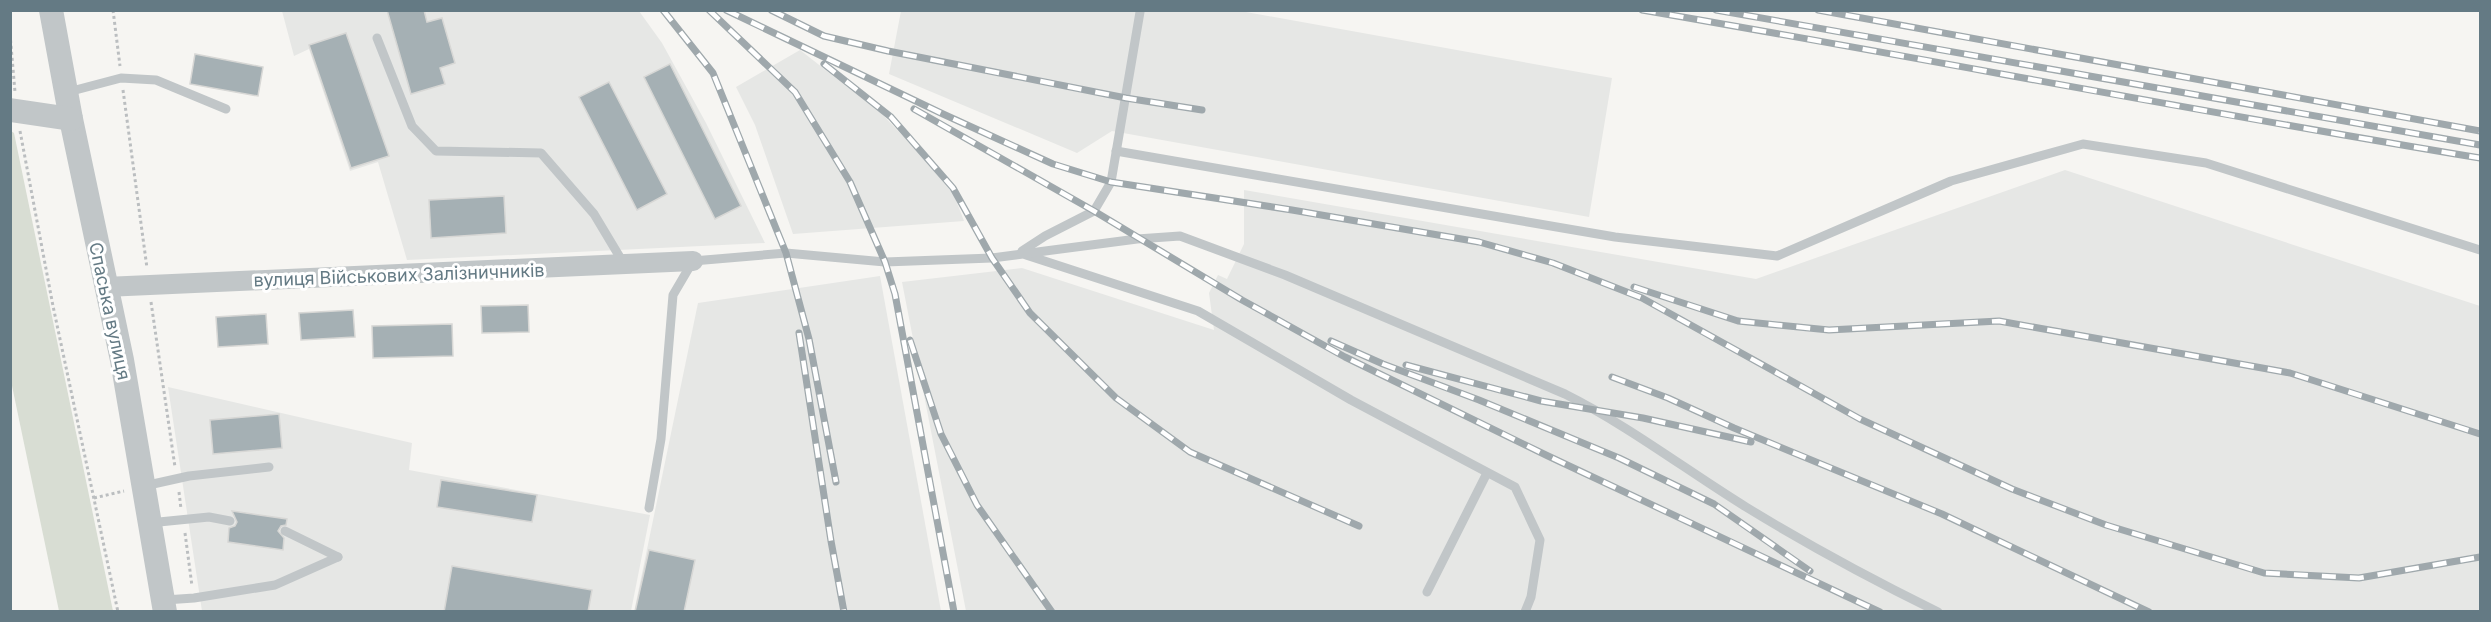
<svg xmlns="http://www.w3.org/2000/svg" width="2491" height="622" font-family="Inter,sans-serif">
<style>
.built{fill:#e6e7e5}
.green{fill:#d8ddd3}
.building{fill:#a5b0b4;stroke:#d7d7d5;stroke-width:1.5}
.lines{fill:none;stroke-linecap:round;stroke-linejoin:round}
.path{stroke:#bbbec0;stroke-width:3;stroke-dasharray:3 3;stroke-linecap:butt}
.service{stroke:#c1c6c8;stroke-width:9}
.minor{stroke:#c1c6c8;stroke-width:20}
.tertiary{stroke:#c1c6c8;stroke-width:24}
.rail-casing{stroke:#9fa8ac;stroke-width:7}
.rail{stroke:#fff;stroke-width:4.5;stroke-dasharray:14;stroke-linecap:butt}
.labels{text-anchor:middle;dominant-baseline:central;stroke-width:6;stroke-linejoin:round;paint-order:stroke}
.street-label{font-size:18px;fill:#647a84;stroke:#fff}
</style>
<rect width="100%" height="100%" fill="#f6f5f2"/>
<g class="built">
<path d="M 1235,10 L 1612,78 L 1589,217 L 1112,131 L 1077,153 L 889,74 L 901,11 Z"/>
<path d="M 282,11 L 639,11 L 662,43 L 706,123 L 765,243 L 407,260 L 378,162 L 350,171 L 309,49 L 294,56 Z"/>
<path d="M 800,50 L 882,114 L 919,153 L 954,195 L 964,221 L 793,234 L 755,125 L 736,87 Z"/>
<path d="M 2065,170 L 2480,306 L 2480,611 L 966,611 L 902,282 L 1022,268 L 1214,330 L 1209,293 L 1218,275 L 1227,279 L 1244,244 L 1244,190 L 1756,279 Z"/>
<path d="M 880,276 L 941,611 L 634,612 L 698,303 Z"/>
<path d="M 168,387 L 412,443 L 409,470 L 650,515 L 631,611 L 202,611 Z"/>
</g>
<path class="green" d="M 11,131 L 14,133 L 113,611 L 59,611 L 11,381 Z"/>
<g class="building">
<path d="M 387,10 L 424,10 L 427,22 L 442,18 L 455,63 L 440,68 L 445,84 L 411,94 Z"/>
<path d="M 346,33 L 389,156 L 351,168 L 309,45 Z"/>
<path d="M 195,54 L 263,67 L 258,96 L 190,84 Z"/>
<path d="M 670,64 L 741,206 L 715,219 L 644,77 Z"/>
<path d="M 609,82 L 667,194 L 637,210 L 579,97 Z"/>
<path d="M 504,196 L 506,233 L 431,238 L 429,200 Z"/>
<path d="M 528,305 L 529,332 L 482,333 L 481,306 Z"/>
<path d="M 353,310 L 355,337 L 301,340 L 299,313 Z"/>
<path d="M 266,314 L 268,344 L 218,347 L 216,317 Z"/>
<path d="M 452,324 L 453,356 L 373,358 L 372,326 Z"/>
<path d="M 279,414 L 282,448 L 213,454 L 210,420 Z"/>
<path d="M 441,480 L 537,495 L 532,522 L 437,507 Z"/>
<path d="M 232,511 L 287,519 L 286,525 L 281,526 L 278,531 L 284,538 L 283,550 L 228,542 L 229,528 L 235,526 L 237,522 Z"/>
<path d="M 649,550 L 695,560 L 684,612 L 635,612 Z"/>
<path d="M 452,566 L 592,590 L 588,612 L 444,612 Z"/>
</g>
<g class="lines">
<g class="path">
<path d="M 113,10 L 120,66"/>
<path d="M 10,34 L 15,92"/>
<path d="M 123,90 L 147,268"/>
<path d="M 20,131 L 53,306 L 118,612"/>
<path d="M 151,302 L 175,467"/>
<path d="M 179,492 L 181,509"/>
<path d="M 94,498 L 124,491"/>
<path d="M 185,533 L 192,586"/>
</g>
<g class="service">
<path d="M 377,38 L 412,126 L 436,151 L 541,153 L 594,214 L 624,264"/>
<path d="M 68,92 L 121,78 L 156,80 L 226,109"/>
<path d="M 1116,151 L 1615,237 L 1777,256 L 1951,181 L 2083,144 L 2206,163 L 2480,250"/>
<path d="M 1022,251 L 1045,236 L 1094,211 L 1111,182 L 1140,12"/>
<path d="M 1026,255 L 1198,311 L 1351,400 L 1515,487 L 1540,540 L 1531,597 L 1525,612"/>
<path d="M 144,486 L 189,476 L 269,467"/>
<path d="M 649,508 L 661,439 L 673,295 L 693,261 L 786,253 L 885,262 L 992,258 L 1137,239 L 1180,236 L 1285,275 L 1565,394 C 1629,426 1686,470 1746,507 C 1808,545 1873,580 1938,612"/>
<path d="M 149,523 L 209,517 L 230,521"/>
<path d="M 285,531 L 338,557"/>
<path d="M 1427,592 L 1487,473"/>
<path d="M 165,600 L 194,598 L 275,585 L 338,557"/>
</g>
<path class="minor" d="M 105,287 L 693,261"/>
<g class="tertiary">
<path d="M 51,10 L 71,119 L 122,360 L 165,612"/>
<path d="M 10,110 L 71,119"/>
</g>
<defs>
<g id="rail">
<path d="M 663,10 L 713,73 L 786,253 L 809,339 L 836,482"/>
<path d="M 709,10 L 795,92 L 850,182 L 885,262 L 895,294 L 954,612"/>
<path d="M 726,10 L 943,114 L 1053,164 L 1111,182 L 1292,210 L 1479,242 L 1553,263 L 1642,298 L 1860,419 L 2012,489 L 2106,525 L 2264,573 L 2359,578 L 2480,557"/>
<path d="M 771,10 L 824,36 L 888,51 L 1126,98 L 1202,110"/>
<path d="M 1642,10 C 1922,58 2200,112 2480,158"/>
<path d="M 1716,10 L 2480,145"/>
<path d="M 1818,10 L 2480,131"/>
<path d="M 824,64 L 891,117 L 953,188 L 992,258 L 1030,313 L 1116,398 L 1190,452 L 1359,526"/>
<path d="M 914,109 L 1094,211 L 1242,300 L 1345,357 L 1548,456 L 1880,612"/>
<path d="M 1634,287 L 1738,321 L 1829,330 L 1999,321 L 2290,373 L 2480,434"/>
<path d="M 799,333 L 831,541 L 844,612"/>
<path d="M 910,340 L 941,434 L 977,505 L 1052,612"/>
<path d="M 1331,341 L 1383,364 L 1479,400 L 1619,458 L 1714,504 L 1810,571"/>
<path d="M 1406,365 L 1541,401 L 1643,418 L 1751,442"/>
<path d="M 1612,377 L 1668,398 L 1734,428 L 1942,514 L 2149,612"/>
</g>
</defs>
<use href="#rail" class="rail-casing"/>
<use href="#rail" class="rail"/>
</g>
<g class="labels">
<g class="street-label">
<text transform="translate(399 275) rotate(-2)">вулиця Військових Залізничників</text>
<text transform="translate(110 311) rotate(78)">Спаська вулиця</text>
</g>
</g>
<rect width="2491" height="622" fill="none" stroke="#647a84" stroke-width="24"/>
</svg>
